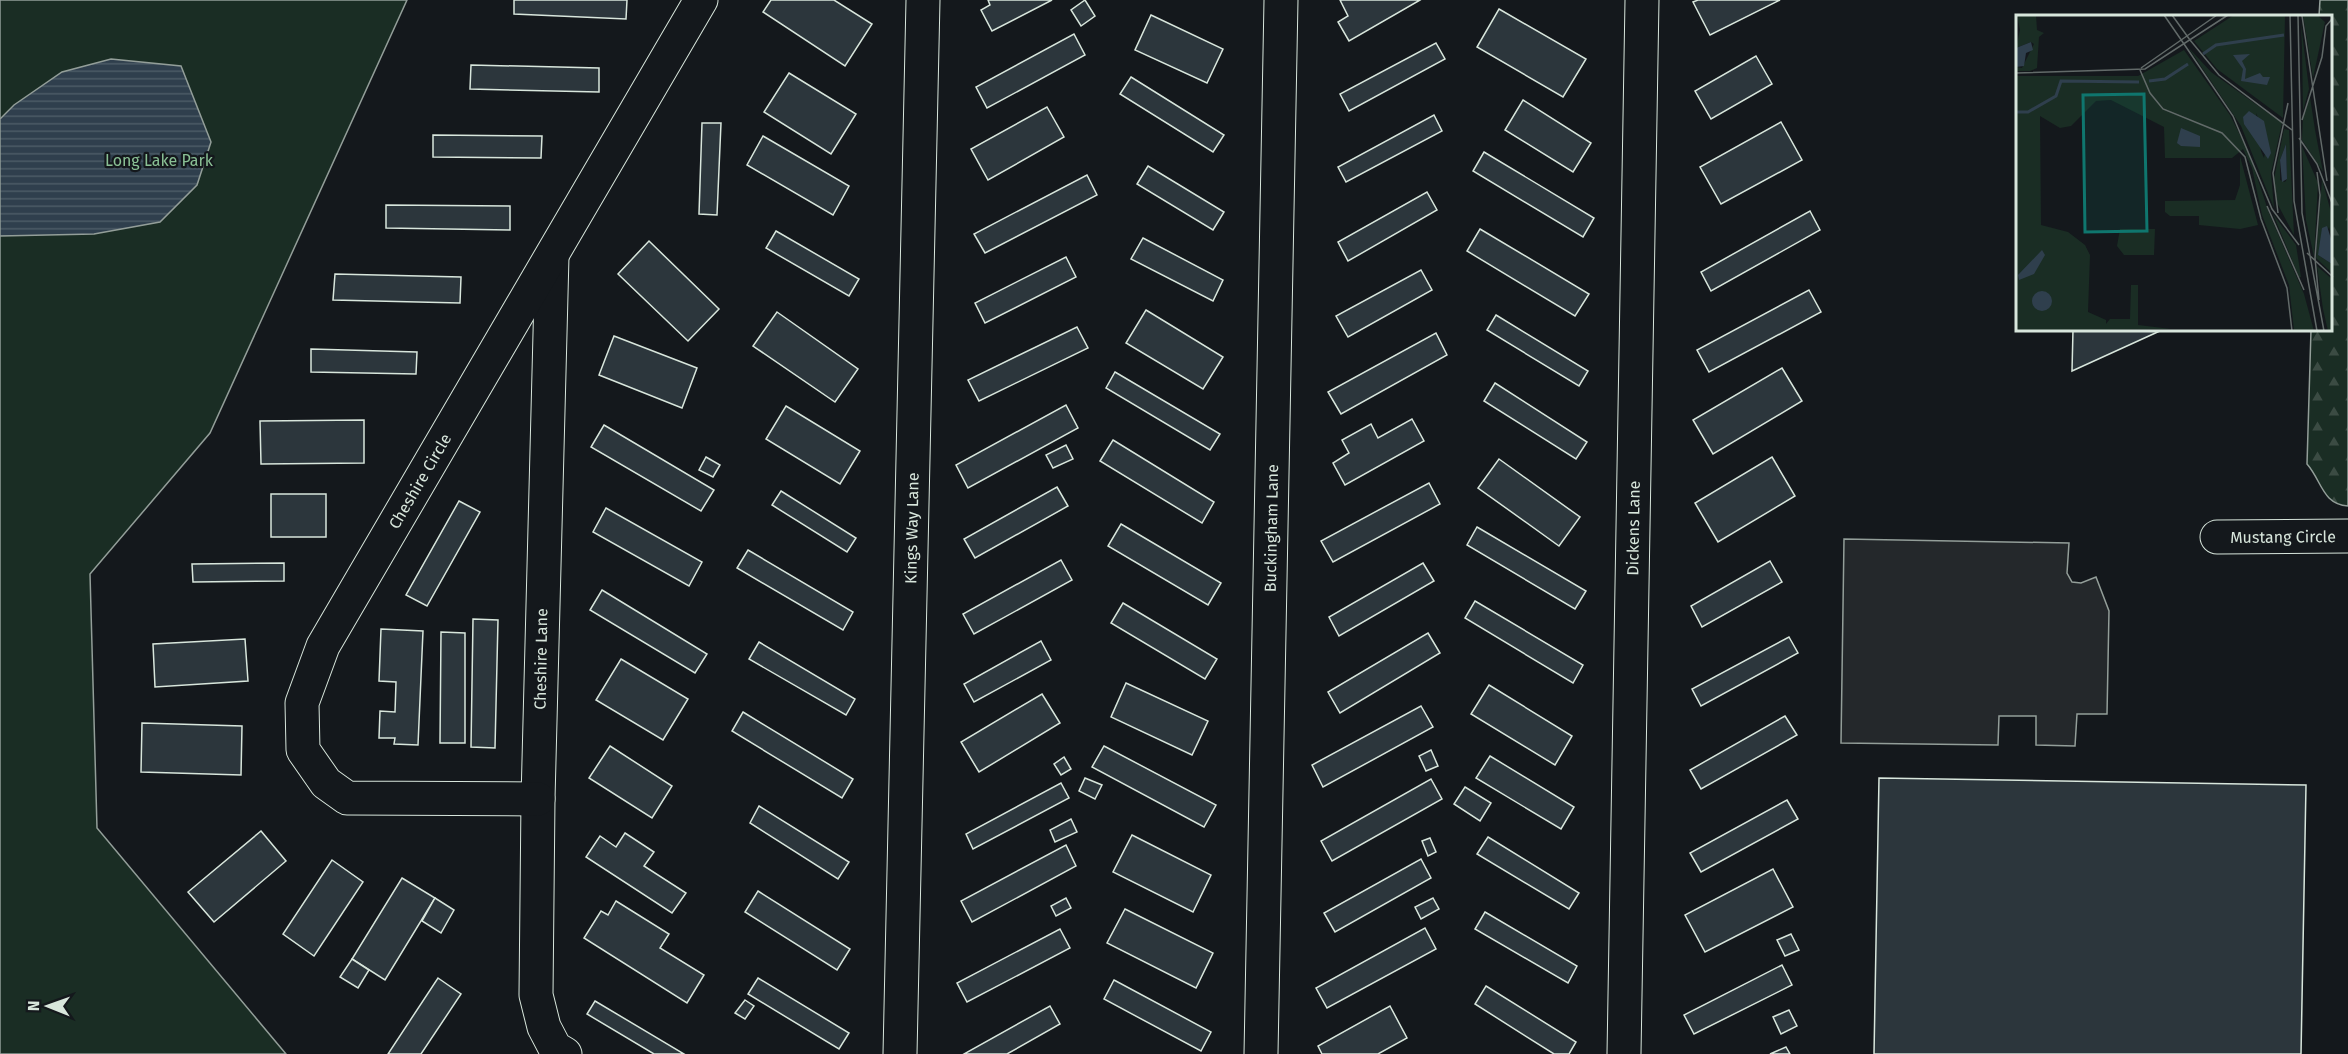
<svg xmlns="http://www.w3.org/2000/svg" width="2348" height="1054" font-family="'Fira Sans',sans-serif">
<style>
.green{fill:#1a2d24;stroke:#939e99;stroke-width:1.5}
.forest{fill:url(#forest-firs);stroke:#939e99;stroke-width:1.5}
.parking{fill:#24282b;stroke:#939e99;stroke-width:1.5}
.water{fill:url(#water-rules);stroke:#939e99;stroke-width:1.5}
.building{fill:#2c363c;stroke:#d8e6dc;stroke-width:1.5}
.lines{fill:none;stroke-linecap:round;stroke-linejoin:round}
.minor-casing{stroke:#d8e6dc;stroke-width:35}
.minor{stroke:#14181c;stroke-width:33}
.labels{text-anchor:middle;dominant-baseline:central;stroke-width:4.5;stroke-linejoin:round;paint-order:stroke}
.park-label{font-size:16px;fill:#8ac095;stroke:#14181c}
.street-label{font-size:16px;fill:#d8e6dc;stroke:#14181c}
.inset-river{fill:none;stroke:#2f3f4d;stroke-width:3}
.inset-road{fill:none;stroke:#626a69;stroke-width:1.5}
.view{fill:#0f766e;fill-opacity:0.15;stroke:#0f766e;stroke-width:3}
.inset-edge{fill:none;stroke:#d8e6dc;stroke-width:3}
</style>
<defs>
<pattern id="forest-firs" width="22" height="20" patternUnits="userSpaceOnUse" patternTransform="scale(1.5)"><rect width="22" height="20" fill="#1a2d24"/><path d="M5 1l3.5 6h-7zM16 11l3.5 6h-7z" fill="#3b4b43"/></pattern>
<pattern id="water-rules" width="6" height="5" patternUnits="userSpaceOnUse" patternTransform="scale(1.5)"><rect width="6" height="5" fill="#2f3f4d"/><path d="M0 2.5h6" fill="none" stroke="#4c5b66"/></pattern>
</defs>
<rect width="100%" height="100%" fill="#14181c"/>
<path class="green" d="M 0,0 L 407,0 L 210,433 L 90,574 L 97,828 L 286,1054 L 0,1054 Z"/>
<path class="forest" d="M 2320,0 L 2348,0 L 2348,506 C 2322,504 2322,481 2307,464 L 2311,330 L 2332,330 L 2332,16 L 2319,16 Z"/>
<path class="parking" d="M 1844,539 L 2069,543 L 2067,573 L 2072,582 L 2081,583 L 2096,577 L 2109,611 L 2107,714 L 2077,714 L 2075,746 L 2036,745 L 2036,716 L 1999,716 L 1998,745 L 1841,743 Z"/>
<path class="water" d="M 111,59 L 181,66 L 211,142 L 197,185 L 160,222 L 94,234 L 0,236 L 0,119 L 14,105 L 62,72 Z"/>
<g class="building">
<path d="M 514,0 L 627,0 L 626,19 L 514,14 Z"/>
<path d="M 771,0 L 834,0 L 872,24 L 845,66 L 763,12 Z"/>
<path d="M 988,0 L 1052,0 L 992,31 L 981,10 L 990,5 Z"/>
<path d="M 1085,0 L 1095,16 L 1081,26 L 1071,10 Z"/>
<path d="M 1420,0 L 1349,41 L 1338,22 L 1348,16 L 1340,0 Z"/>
<path d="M 1698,0 L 1780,0 L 1710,35 L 1693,2 Z"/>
<path d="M 1499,9 L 1586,59 L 1563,97 L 1477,47 Z"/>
<path d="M 1151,15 L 1223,49 L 1207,83 L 1135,50 Z"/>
<path d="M 1074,34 L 1085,55 L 987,108 L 976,87 Z"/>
<path d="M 1436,43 L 1445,59 L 1349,111 L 1340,94 Z"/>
<path d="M 1756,56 L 1772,84 L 1711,119 L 1695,91 Z"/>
<path d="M 471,65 L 599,68 L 599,92 L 470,89 Z"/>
<path d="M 789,73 L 856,114 L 831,154 L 764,112 Z"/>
<path d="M 1131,77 L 1224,135 L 1213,152 L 1120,94 Z"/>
<path d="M 1523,100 L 1591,143 L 1573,172 L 1505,130 Z"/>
<path d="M 1047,107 L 1064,137 L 988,180 L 971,149 Z"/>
<path d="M 1434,115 L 1442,131 L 1346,182 L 1338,167 Z"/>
<path d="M 1781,122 L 1802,160 L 1721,204 L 1700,167 Z"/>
<path d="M 702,123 L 721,123 L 717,215 L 699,214 Z"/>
<path d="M 433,135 L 542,136 L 541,158 L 433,157 Z"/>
<path d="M 763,136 L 849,186 L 833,215 L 747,165 Z"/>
<path d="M 1484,152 L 1594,218 L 1583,237 L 1473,171 Z"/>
<path d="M 1148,166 L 1224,212 L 1213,230 L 1137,184 Z"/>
<path d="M 1087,175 L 1097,195 L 985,253 L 974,234 Z"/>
<path d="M 1427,192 L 1437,210 L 1348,261 L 1338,242 Z"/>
<path d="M 386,205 L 510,206 L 510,230 L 386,228 Z"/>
<path d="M 1810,211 L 1820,230 L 1711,291 L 1701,272 Z"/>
<path d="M 1480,229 L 1589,294 L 1575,316 L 1467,251 Z"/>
<path d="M 776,231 L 859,279 L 849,296 L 766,248 Z"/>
<path d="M 1143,238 L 1223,280 L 1213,301 L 1131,259 Z"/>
<path d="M 649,241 L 719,309 L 688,341 L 618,274 Z"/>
<path d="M 1066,257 L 1076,277 L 985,323 L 975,303 Z"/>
<path d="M 1421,270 L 1432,290 L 1348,337 L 1336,316 Z"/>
<path d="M 335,274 L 461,277 L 460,303 L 333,300 Z"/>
<path d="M 1809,290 L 1821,312 L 1709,372 L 1697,350 Z"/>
<path d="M 1146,310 L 1223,357 L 1203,389 L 1126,343 Z"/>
<path d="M 777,312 L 858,369 L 835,402 L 753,346 Z"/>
<path d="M 1496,315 L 1588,371 L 1579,386 L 1487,330 Z"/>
<path d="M 1077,327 L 1088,348 L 979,401 L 968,380 Z"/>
<path d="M 2073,330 L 2162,330 L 2072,371 Z"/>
<path d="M 1436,333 L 1447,355 L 1341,414 L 1328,392 Z"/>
<path d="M 614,336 L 697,368 L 682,408 L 599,375 Z"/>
<path d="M 311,349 L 417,352 L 416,374 L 311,372 Z"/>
<path d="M 1782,368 L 1802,401 L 1713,454 L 1693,420 Z"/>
<path d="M 1115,372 L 1220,434 L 1210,450 L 1106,388 Z"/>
<path d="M 1495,383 L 1587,442 L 1576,459 L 1484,401 Z"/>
<path d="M 1066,405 L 1078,428 L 968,488 L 956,465 Z"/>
<path d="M 786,406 L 860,451 L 840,484 L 766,439 Z"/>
<path d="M 1412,419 L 1424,441 L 1345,485 L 1333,463 L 1349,453 L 1342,440 L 1371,424 L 1378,438 Z"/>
<path d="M 364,420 L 364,463 L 261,464 L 260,421 Z"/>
<path d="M 604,425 L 714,490 L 701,511 L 591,447 Z"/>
<path d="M 1113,440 L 1214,502 L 1202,523 L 1100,461 Z"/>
<path d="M 1066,445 L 1073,459 L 1053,468 L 1046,455 Z"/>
<path d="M 706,457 L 720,465 L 713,477 L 699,470 Z"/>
<path d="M 1772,457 L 1795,496 L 1718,542 L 1695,503 Z"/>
<path d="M 1499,459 L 1580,517 L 1559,546 L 1478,488 Z"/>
<path d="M 1429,483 L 1440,504 L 1333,562 L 1321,541 Z"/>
<path d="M 1057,487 L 1068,506 L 975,558 L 964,539 Z"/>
<path d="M 781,491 L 856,538 L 847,552 L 772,505 Z"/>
<rect x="271" y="494" width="55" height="43"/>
<path d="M 459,501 L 480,512 L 427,606 L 406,595 Z"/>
<path d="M 606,508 L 702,562 L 689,586 L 593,532 Z"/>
<path d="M 1121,524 L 1221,583 L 1208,605 L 1108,546 Z"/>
<path d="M 1477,527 L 1586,591 L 1575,609 L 1467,545 Z"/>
<path d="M 748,550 L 853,612 L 843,630 L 737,568 Z"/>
<path d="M 1061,560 L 1072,580 L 974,634 L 963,614 Z"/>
<path d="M 1770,561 L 1782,582 L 1702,627 L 1691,606 Z"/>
<path d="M 284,563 L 284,581 L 193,582 L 192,564 Z"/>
<path d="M 1423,563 L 1434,581 L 1339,636 L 1329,617 Z"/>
<path d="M 602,590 L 707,654 L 695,673 L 590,610 Z"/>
<path d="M 1475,601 L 1583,665 L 1573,683 L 1465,618 Z"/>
<path d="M 1123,603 L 1217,659 L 1205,679 L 1111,623 Z"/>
<path d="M 473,619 L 498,620 L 495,748 L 471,747 Z"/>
<path d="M 381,629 L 423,631 L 418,745 L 394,744 L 395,738 L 379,738 L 380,711 L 395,712 L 396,682 L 379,681 Z"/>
<path d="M 441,632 L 465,633 L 465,743 L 440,743 Z"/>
<path d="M 1428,633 L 1440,653 L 1340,713 L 1328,692 Z"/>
<path d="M 1789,637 L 1798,653 L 1701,706 L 1692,689 Z"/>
<path d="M 245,639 L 248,681 L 155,687 L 153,644 Z"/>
<path d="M 1041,641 L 1051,660 L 974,702 L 964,684 Z"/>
<path d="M 759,642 L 855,699 L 846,715 L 749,659 Z"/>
<path d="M 621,659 L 688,699 L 663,740 L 596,700 Z"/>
<path d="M 1126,683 L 1208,721 L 1192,755 L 1111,717 Z"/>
<path d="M 1489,685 L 1572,736 L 1555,765 L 1471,714 Z"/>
<path d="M 1042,694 L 1060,723 L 979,772 L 961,742 Z"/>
<path d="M 1421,706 L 1433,727 L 1323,787 L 1312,765 Z"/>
<path d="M 743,712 L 853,779 L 842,798 L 732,731 Z"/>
<path d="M 1785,716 L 1797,735 L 1701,789 L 1690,770 Z"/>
<path d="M 142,723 L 242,726 L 241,775 L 141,772 Z"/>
<path d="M 610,746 L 672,786 L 652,818 L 589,778 Z"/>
<path d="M 1104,746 L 1216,805 L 1204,827 L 1092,767 Z"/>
<path d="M 1431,750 L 1438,766 L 1426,771 L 1419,756 Z"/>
<path d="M 1490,756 L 1574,807 L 1561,829 L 1476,778 Z"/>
<path d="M 1064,757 L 1071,769 L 1061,775 L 1054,764 Z"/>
<path d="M 1085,778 L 1102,785 L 1095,799 L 1079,791 Z"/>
<path d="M 1879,778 L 2306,785 L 2301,1054 L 1874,1054 Z"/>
<path d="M 1431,779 L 1442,799 L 1332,861 L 1321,841 Z"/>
<path d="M 1061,783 L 1069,798 L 973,849 L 966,834 Z"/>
<path d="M 1465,787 L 1491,803 L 1480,821 L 1454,804 Z"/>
<path d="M 1787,800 L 1798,819 L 1701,872 L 1690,853 Z"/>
<path d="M 759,806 L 849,862 L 838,879 L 750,823 Z"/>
<path d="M 1071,819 L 1077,832 L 1055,842 L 1050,830 Z"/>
<path d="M 261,831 L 286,861 L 214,922 L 188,892 Z"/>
<path d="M 625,833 L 654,852 L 644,866 L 686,893 L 672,913 L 586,857 L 600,836 L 616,847 Z"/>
<path d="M 1132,835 L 1211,875 L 1193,912 L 1113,872 Z"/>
<path d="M 1488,837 L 1579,893 L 1569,909 L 1477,854 Z"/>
<path d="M 1430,838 L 1436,852 L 1428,856 L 1422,841 Z"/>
<path d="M 1066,845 L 1076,866 L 972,922 L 961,901 Z"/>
<path d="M 1421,859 L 1431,878 L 1335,932 L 1324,913 Z"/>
<path d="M 332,860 L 363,882 L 314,956 L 283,934 Z"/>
<path d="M 1773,869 L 1793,907 L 1705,952 L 1685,915 Z"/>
<path d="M 402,878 L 435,898 L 385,980 L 352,959 Z"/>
<path d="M 758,891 L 850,949 L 837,970 L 745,912 Z"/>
<path d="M 435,898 L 454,910 L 441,933 L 422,921 Z"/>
<path d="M 1066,898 L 1071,908 L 1056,916 L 1051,906 Z"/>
<path d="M 1433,898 L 1439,909 L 1421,919 L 1415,907 Z"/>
<path d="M 616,901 L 669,934 L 660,948 L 704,975 L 687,1003 L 584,938 L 601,911 L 608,915 Z"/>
<path d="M 1125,909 L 1213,953 L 1196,988 L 1107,943 Z"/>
<path d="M 1485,912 L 1577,966 L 1568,983 L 1475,929 Z"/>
<path d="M 1425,928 L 1436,949 L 1327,1008 L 1316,988 Z"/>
<path d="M 1060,929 L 1070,948 L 967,1002 L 957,983 Z"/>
<path d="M 1791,934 L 1799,950 L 1785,956 L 1777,940 Z"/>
<path d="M 352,959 L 369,970 L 358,988 L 340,977 Z"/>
<path d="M 1782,965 L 1792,985 L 1694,1034 L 1684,1015 Z"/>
<path d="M 438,978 L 461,994 L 421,1054 L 388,1054 Z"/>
<path d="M 758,978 L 849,1033 L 839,1049 L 748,994 Z"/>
<path d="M 1114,980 L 1211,1032 L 1201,1051 L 1104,999 Z"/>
<path d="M 1486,986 L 1576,1042 L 1569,1054 L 1554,1054 L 1475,1004 Z"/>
<path d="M 745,1000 L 754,1006 L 745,1019 L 735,1013 Z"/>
<path d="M 595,1001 L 684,1054 L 654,1054 L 587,1014 Z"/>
<path d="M 1050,1006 L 1060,1024 L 1007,1054 L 964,1054 Z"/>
<path d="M 1390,1006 L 1407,1038 L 1378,1054 L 1322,1054 L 1318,1046 Z"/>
<path d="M 1789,1010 L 1797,1026 L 1781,1034 L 1773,1017 Z"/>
<path d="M 1786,1047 L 1790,1054 L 1770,1054 Z"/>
</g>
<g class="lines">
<defs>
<g id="minor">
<path d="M 552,256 L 538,799 L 536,995 L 544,1027 L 555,1048 L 565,1054"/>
<path id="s1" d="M 2217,537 L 2348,536"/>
<path id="s2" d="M 538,799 L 347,798 L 326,783 L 303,750 L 302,703 L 323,646 L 701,0"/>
<path id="s3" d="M 900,1054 L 923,0"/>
<path id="s4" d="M 1261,1054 L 1281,0"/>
<path id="s5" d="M 1624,1054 L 1642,0"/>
</g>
</defs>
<use href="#minor" class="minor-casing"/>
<use href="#minor" class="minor"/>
</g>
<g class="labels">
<g class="park-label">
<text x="159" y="160">Long Lake Park</text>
</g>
<g class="street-label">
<text stroke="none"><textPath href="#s2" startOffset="556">Cheshire Circle</textPath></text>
<text stroke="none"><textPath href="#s3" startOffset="526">Kings Way Lane</textPath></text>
<text stroke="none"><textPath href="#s4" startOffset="526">Buckingham Lane</textPath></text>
<text stroke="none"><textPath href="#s5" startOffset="526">Dickens Lane</textPath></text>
<text stroke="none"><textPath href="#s1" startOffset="66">Mustang Circle</textPath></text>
<text transform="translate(541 659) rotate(-89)">Cheshire Lane</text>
</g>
</g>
<g transform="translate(2016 15)">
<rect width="316" height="316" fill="#14181c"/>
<path d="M 218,0 L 269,0 L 267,103 L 201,54 L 178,26 ZM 287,0 L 301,0 L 309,7 L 297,63 ZM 285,9 L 293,74 L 287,96 L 286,34 ZM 172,32 L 195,57 L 266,108 L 255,158 L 258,193 L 225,111 ZM 240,98 L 252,125 L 248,143 L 245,136 ZM 168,35 L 214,100 L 233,138 L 253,198 L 288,279 L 298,316 L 278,315 L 273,270 L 246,200 L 236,153 L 227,134 L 216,143 L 149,143 L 148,112 L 95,85 L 80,86 L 55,111 L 44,113 L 24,101 L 25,210 L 52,217 L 69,230 L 74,240 L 72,297 L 90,305 L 90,309 L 94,304 L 114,304 L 115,270 L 122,270 L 122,310 L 155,314 L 0,316 L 0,61 L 122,61 ZM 294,82 L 299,115 L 307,157 L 286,125 L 287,102 ZM 268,114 L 273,115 L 278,220 L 261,188 L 258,164 ZM 270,129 L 271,164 L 269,167 L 264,165 L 264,145 ZM 286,131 L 302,168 L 298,242 L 290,205 ZM 306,164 L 316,201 L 317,227 L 313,212 L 302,240 L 316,249 L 316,258 L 300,243 ZM 257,199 L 280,230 L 285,262 L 283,262 ZM 301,251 L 316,264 L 316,316 L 312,316 L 307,294 Z" fill="#1a2d24" fill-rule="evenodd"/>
<path d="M 1,0 L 20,0 L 21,15 L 28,18 L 23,22 L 21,53 L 14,56 L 0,56 L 0,52 L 6,53 L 18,29 L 15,27 L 0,33 L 4,15 ZM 224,141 L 242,210 L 224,214 L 183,210 L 183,201 L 154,201 L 149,197 L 149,186 L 219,185 L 224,170 ZM 104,214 L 139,214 L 138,240 L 108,240 L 101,231 Z" fill="#1a2d24"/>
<path d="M 15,27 L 17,35 L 10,38 L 8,51 L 0,52 L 0,33 ZM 234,39 L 226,46 L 230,54 L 229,64 L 244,58 L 247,62 L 254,62 L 251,70 L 225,66 L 227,54 L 217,40 ZM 233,96 L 248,106 L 255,138 L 252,144 L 228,109 L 227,102 ZM 165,113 L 184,121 L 184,132 L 165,131 L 161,128 ZM 270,129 L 271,164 L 266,167 L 264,145 ZM 311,211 L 316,227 L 316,249 L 302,240 L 306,213 ZM 26,235 L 29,240 L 18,259 L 3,265 L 2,260 ZM16 286a10 10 0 1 1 20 0a10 10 0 1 1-20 0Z" fill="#2f3f4d"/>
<path class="inset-river" d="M 187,39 L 200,30 L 268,20M 133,66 L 149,64 L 172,49M 0,97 L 12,97 L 40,81 L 45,66 L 123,67"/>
<path class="inset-road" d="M 148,0 L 168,29M 156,0 L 174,25M 274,0 L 278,186 L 301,316M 282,0 L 286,198 L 308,316M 286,1 L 311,166M 174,25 L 203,60 L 276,115M 168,29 L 217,101 L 256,194 L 283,230M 125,53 L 201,0M 124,55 L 134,78 L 147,94 L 206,118 L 229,142 L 245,204 L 271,273 L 276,316M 0,58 L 129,54 L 212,0M 286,105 L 306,42 L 310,11 L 316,4M 283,123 L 301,149 L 316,188M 301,157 L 304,180 L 299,243 L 303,285M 251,191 L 288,275M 262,198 L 257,158 L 272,88M 291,238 L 317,262"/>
<path class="view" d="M 128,79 L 131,216 L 69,217 L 67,80 Z"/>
<rect width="316" height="316" class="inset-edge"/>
</g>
<g transform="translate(48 1006) rotate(271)" stroke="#14181c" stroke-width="4.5" paint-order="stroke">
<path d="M0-4.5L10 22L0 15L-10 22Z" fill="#d8e6dc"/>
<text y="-9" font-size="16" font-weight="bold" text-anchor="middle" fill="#d8e6dc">N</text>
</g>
</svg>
